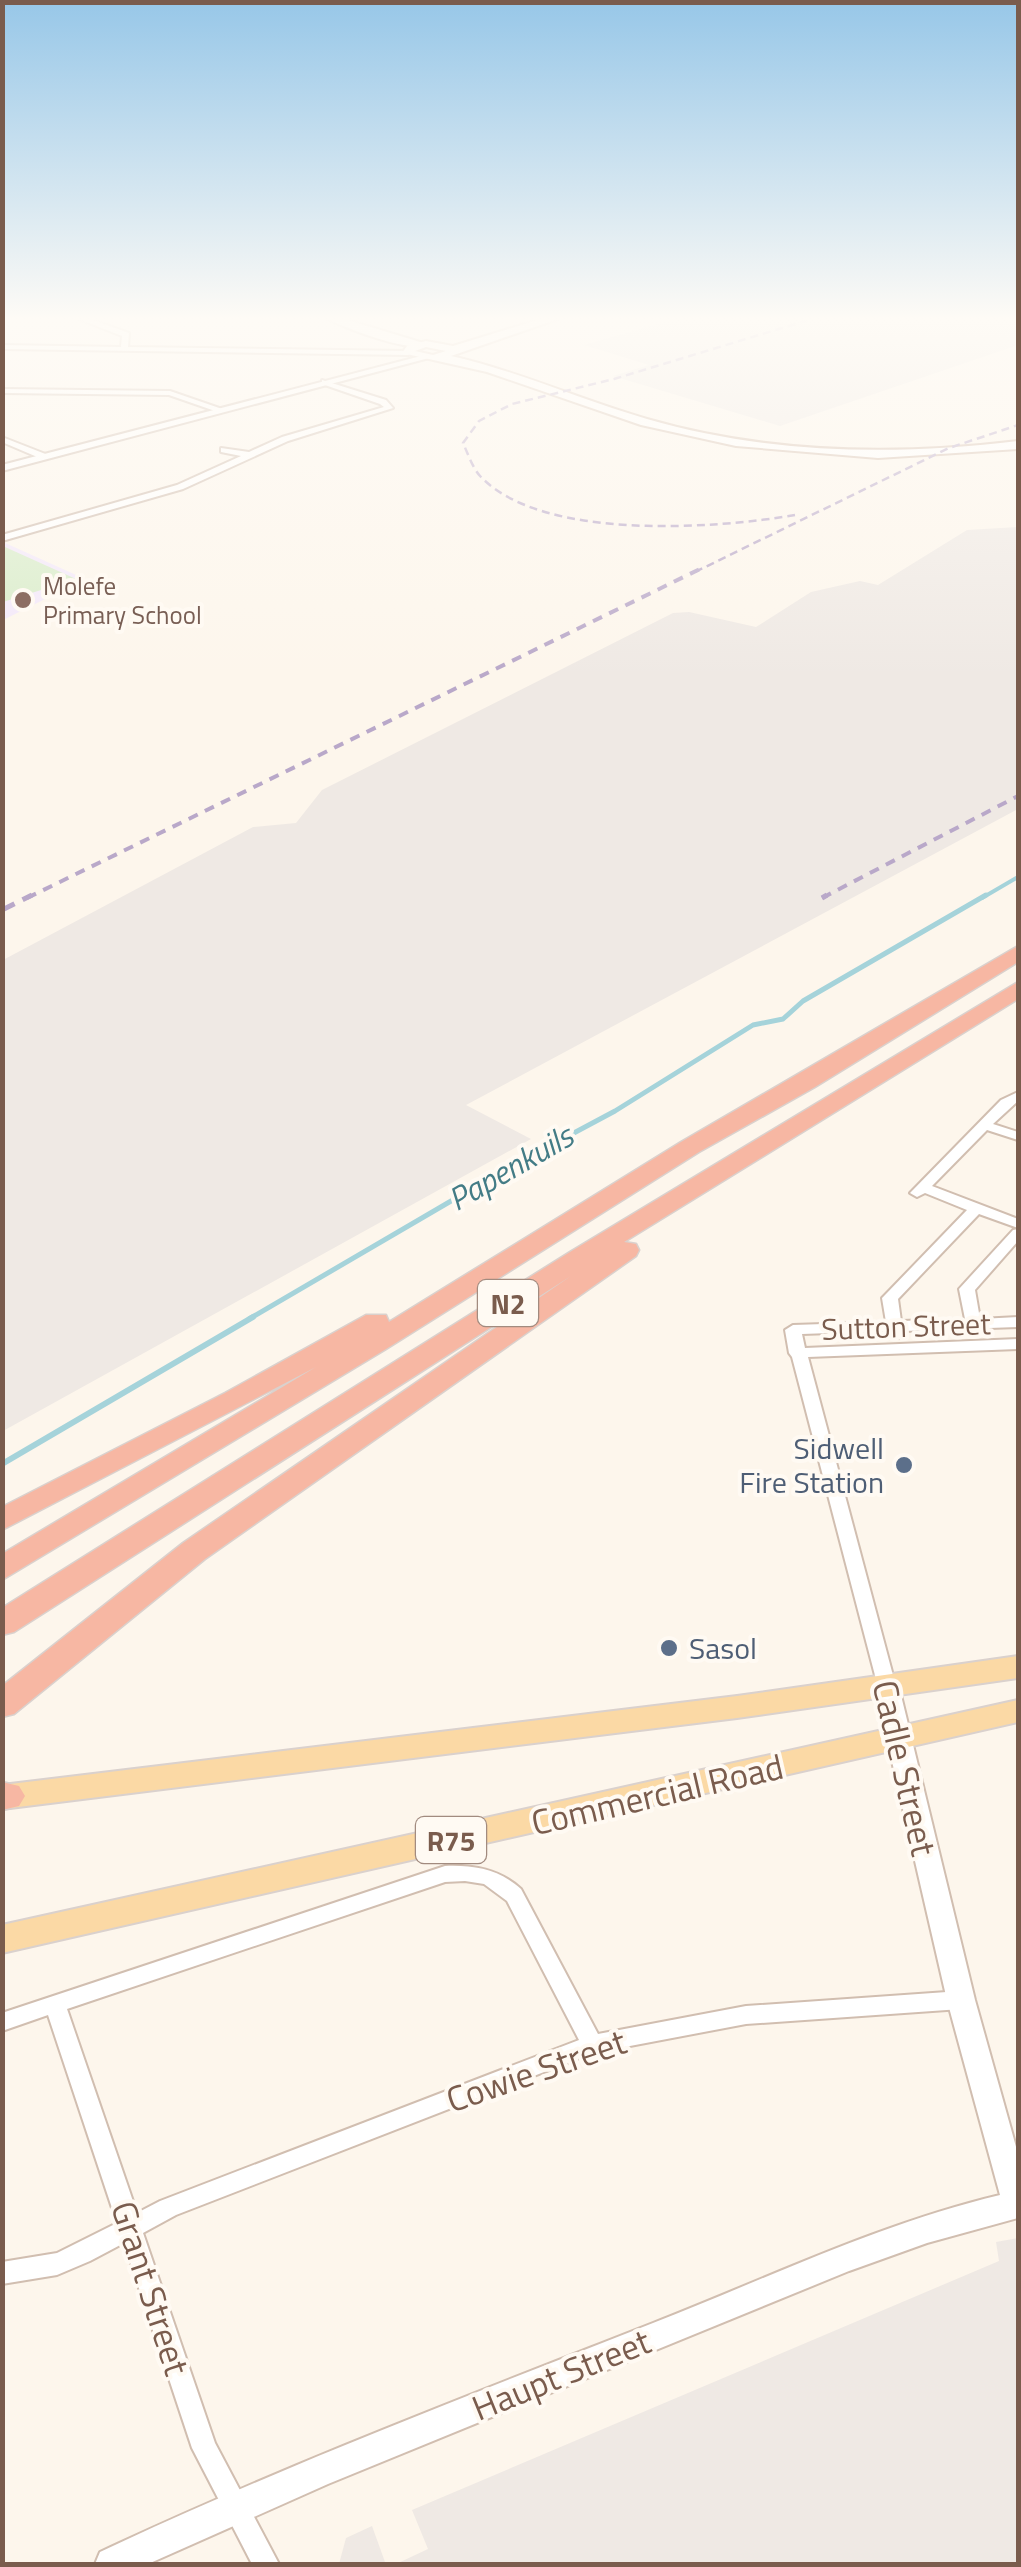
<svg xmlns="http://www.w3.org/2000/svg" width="1021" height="2567" font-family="'Titillium Web',sans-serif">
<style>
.industrial{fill:#efe9e4}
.education{fill:#f3e8fa}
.green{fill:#d8ecc9}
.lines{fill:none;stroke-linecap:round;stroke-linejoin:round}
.stream-far2{stroke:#a5d3da;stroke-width:4}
.stream-far1{stroke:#a5d3da;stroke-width:5}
.stream{stroke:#a5d3da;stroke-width:6}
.minor-casing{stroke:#d1beb0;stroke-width:4}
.tertiary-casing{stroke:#d1beb0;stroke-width:4}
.secondary-casing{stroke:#d6c0b0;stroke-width:4}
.primary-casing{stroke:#dad1cd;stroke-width:4}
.motorway-casing{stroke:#dad1cd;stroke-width:3}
.minor{fill:#fff;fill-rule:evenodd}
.tertiary{fill:#fff;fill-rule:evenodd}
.secondary{fill:#fff;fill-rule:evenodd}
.primary{fill:#fbd9a5;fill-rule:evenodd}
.motorway{fill:#f7b7a3;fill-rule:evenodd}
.rail-far2{stroke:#b9a8c9;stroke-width:2.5;stroke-dasharray:8 5;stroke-linecap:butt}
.rail-far1{stroke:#b9a8c9;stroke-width:4;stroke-dasharray:10 8;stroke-linecap:butt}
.rail{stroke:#b9a8c9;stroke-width:5;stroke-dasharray:14 9;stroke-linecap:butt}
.education-dot{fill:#8d6e63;stroke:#fffaf3;stroke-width:4}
.service-dot{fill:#5c6f8a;stroke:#fffaf3;stroke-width:4}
.labels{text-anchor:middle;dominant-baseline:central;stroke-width:8;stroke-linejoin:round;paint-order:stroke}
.far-education-label{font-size:25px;fill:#785e54;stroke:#fffaf3;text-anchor:start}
.shield{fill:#fffaf3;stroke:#a28b7f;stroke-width:2.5}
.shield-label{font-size:28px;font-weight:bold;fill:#7a5c4d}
.street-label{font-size:30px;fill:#7a5c4d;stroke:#fffaf3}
.service-label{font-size:30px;fill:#4e5e75;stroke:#fffaf3;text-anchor:end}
.water-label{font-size:32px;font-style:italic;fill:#437c86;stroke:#fffaf3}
.near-street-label{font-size:35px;fill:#7a5c4d;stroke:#fffaf3}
</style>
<rect width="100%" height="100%" fill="#fdf6ec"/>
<g class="industrial">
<path d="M 679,318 L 1018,318 L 1018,345 L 780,426 L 613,376 L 649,365 L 584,345 Z"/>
<path d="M 1018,527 L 1018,809 L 466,1105 L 531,1139 L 3,1431 L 3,960 L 253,827 L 296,823 L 322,790 L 673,613 L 689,612 L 756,627 L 811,592 L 860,581 L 878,585 L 967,530 Z"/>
<path d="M 1018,2238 L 1018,2564 L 396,2564 L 428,2549 L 412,2510 L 999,2261 L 996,2242 Z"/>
<path d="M 372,2526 L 385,2562 L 391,2564 L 339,2564 L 346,2538 Z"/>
</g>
<path class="education" d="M 3,542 L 85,579 L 3,620 Z"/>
<path class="green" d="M 5,547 L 76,579 L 3,602 Z"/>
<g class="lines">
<path class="stream-far2" d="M 982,898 L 1018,877"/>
<path class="stream-far1" d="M 249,1319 L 499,1173 L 615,1111 L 753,1025 L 783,1019 L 803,1001 L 986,895"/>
<path class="stream" d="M 2,1464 L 253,1317"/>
<defs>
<g id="minor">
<path d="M 76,318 L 87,318 L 129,333 L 128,347 L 408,351 L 412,353 L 408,355 L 2,349 L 2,345 L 121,347 L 122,336 Z"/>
<path d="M 322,380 L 386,400 L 393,408 L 288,441 L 183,489 L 2,541 L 2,535 L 177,485 L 241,456 L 221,452 L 221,448 L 249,452 L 282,437 L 384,407 L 380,404 L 322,384 Z"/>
<path d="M 2,389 L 170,391 L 225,410 L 218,412 L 169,395 L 2,393 Z"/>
<path d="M 2,437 L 48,455 L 49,457 L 42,459 L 2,442 Z"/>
<path d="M 1018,1092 L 1018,1101 L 993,1124 L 1018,1132 L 1018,1140 L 987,1130 L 932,1186 L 1018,1219 L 1018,1228 L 979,1214 L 898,1299 L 901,1321 L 965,1319 L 959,1289 L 1013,1230 L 1018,1229 L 1018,1241 L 975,1290 L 980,1319 L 1018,1317 L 1018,1327 L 903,1331 L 901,1338 L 891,1338 L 888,1331 L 802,1334 L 805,1348 L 1018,1339 L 1018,1349 L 808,1357 L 895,1683 L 892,1688 L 886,1690 L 880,1688 L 877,1683 L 792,1357 L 789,1353 L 785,1330 L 793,1325 L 886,1322 L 882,1298 L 885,1295 L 967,1210 L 925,1193 L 917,1197 L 910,1193 L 1001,1100 Z"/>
<path d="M 445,1866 C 474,1865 499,1869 521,1889 L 598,2034 L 746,2006 L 961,1991 L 968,1994 L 971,2000 L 968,2006 L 961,2009 L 746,2024 L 593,2053 L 176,2215 L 143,2233 L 215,2443 L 279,2564 L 252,2564 L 192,2448 L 124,2243 L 90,2261 L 57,2275 L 2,2284 L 2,2262 L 57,2253 L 117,2223 L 48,2015 L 2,2031 L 2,2013 ZM 465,1881 L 484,1884 L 507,1901 L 579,2040 L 160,2201 L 137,2213 L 67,2009 L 445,1882 Z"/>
</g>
<g id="tertiary">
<path d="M 326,318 L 341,318 L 430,345 C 409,353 347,329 326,318 Z"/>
<path d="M 421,356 L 429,358 L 2,471 L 2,465 Z"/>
<path d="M 886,1674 L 895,1677 L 898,1683 L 975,2000 L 1018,2154 L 1018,2218 L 927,2243 L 849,2271 L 328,2484 L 148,2564 L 95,2564 L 100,2552 C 281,2467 467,2396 653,2323 C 768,2278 879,2224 1000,2195 L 947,2000 L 874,1683 L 877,1677 Z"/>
</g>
<path id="secondary" d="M 544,318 L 561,318 L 451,356 C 518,371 581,400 647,419 C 768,454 894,456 1018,441 L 1018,449 L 878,458 L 736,446 L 641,425 L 487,372 L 402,353 L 407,346 L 426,341 L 453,346 ZM 426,347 L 446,351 L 433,355 L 415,351 Z"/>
<g id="primary">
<path d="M 1018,1656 L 1018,1678 L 737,1718 L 2,1809 L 2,1785 L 737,1696 Z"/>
<path d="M 1018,1700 L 1018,1722 L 2,1953 L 2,1925 Z"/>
</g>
<g id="motorway">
<path d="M 1018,946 L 1018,962 L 815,1087 L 699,1152 L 386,1349 L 2,1580 L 2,1554 L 316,1367 L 2,1530 L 2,1507 L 225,1393 L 366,1315 L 386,1315 L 389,1322 L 681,1142 Z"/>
<path d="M 1018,982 L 1018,999 L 624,1242 L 636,1244 L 639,1250 L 636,1256 L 205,1559 L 14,1714 L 2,1717 L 2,1686 L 183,1543 L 571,1276 L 14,1632 L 2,1635 L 2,1608 L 570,1252 Z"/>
<path d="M 2,1782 L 19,1786 L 25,1796 L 19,1806 L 2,1810 Z"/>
</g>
</defs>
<use href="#minor" class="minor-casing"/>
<use href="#tertiary" class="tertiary-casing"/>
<use href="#secondary" class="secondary-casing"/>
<use href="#primary" class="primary-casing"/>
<use href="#motorway" class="motorway-casing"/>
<use href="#minor" class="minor"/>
<use href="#tertiary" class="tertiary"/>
<use href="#secondary" class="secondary"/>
<use href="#primary" class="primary"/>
<use href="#motorway" class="motorway"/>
<g class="rail-far2">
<path d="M 795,515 C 714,529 543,541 481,477 C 473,469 468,454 463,443 L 479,421 L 512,404 L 614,379 L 815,318"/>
<path d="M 695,572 L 949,448 L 1018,425"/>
</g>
<g class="rail-far1">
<path d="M 27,898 L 700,569"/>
<path d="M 822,898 L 1018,796"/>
</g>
<g class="rail">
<path d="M 822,898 L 827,895"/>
<path d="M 2,910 L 32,895"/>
</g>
</g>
<linearGradient id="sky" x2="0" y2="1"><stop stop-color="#97c7e8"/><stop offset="0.47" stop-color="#fefbf6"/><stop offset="1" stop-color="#fefbf6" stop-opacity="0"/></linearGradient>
<rect width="1021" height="678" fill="url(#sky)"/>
<circle class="education-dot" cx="23" cy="600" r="10"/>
<g class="service-dot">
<circle cx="904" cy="1465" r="10"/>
<circle cx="669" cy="1648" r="10"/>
</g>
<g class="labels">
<g class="far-education-label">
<text x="43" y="586">Molefe<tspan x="43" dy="29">Primary School</tspan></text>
</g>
<g class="shield">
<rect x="478" y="1280" width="60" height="46" rx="8"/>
<rect x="416" y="1817" width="70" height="46" rx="8"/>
</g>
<g class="shield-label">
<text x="508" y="1303">N2</text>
<text x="451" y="1840">R75</text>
</g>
<g class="street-label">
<text transform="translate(906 1326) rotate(-2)">Sutton Street</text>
</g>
<g class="service-label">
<text x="884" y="1448">Sidwell<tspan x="884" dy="34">Fire Station</tspan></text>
<text x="689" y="1648" text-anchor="start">Sasol</text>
</g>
<g class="water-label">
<text transform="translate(510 1167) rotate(-30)">Papenkuils</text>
</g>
<g class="near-street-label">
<text transform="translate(905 1768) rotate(77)">Cadle Street</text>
<text transform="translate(657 1794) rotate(-13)">Commercial Road</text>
<text transform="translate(536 2070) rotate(-19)">Cowie Street</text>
<text transform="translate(151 2288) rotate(72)">Grant Street</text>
<text transform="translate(561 2374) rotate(-22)">Haupt Street</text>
</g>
</g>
<rect width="1021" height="2567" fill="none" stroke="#7a5c4d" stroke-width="10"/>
</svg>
